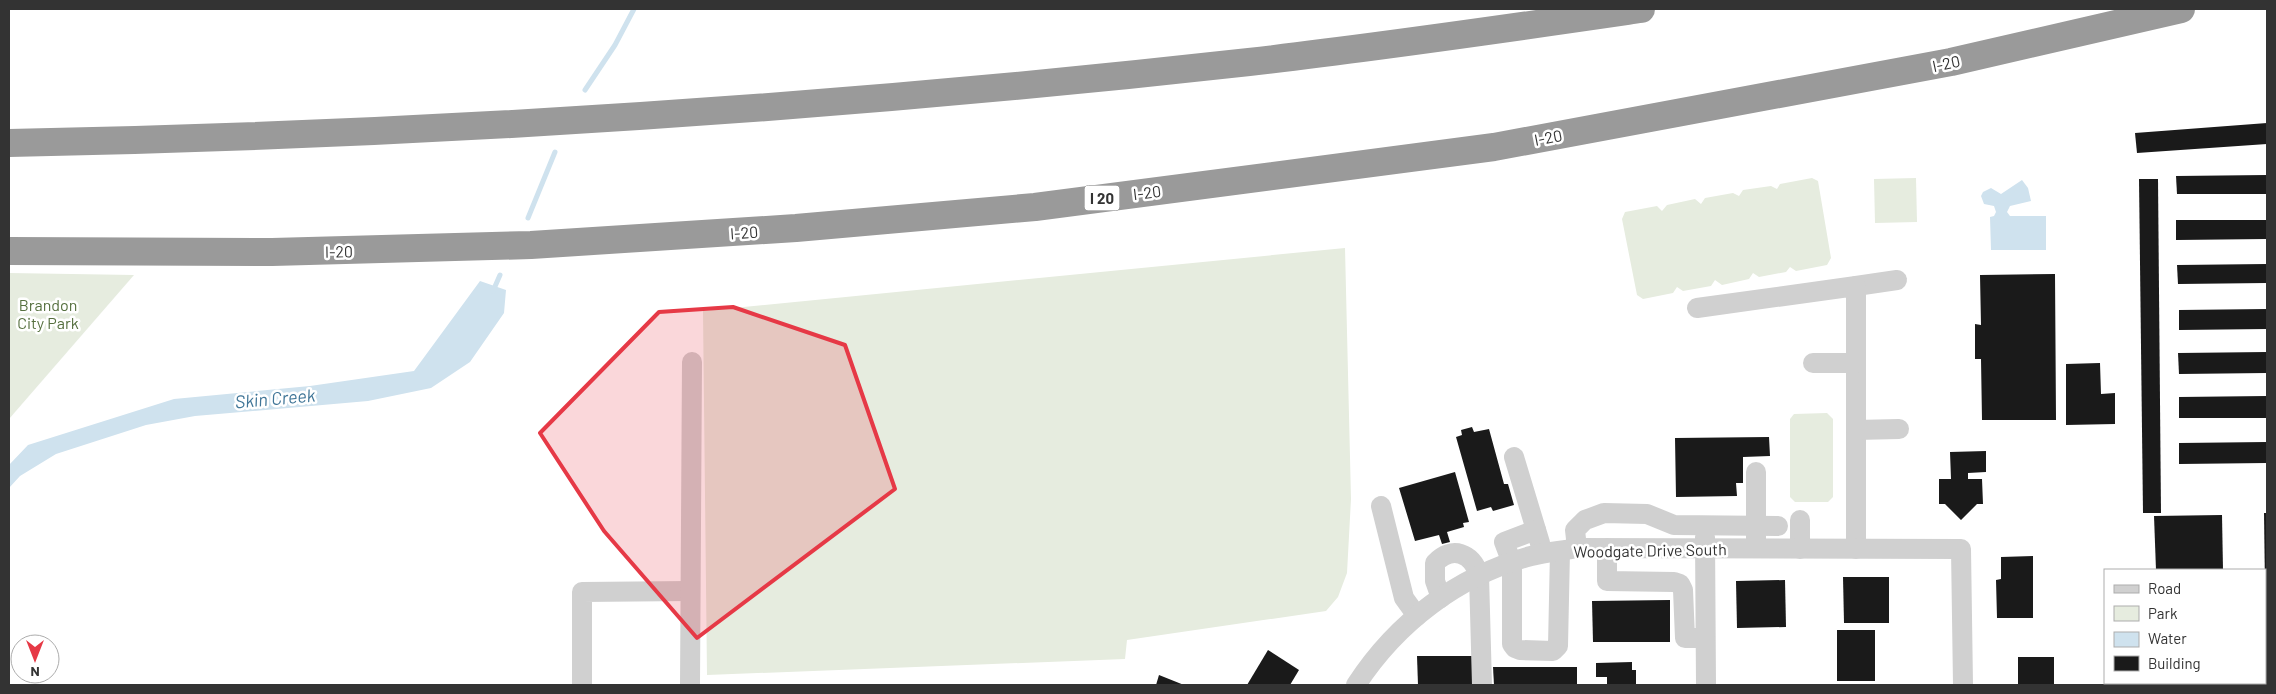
<svg xmlns="http://www.w3.org/2000/svg" width="2276" height="694" font-family="Barlow,sans-serif">
<style>
.green{fill:#e6ecdf}
.water{fill:#cfe2ee}
.lines{fill:none;stroke-linecap:round;stroke-linejoin:round}
.stream{stroke:#cfe2ee;stroke-width:5}
.building{fill:#1a1a1a}
.minor{stroke:#d0d0d0;stroke-width:20}
.highway{stroke:#9a9a9a;stroke-width:28}
.marked{fill:#e63946;fill-opacity:0.2;stroke:#e63946;stroke-width:4;stroke-linejoin:round}
.labels{text-anchor:middle;dominant-baseline:central;stroke-width:5;stroke-linejoin:round;paint-order:stroke}
.shield{fill:#fff;stroke:#707070;stroke-width:1}
.shield-label{font-size:15px;font-weight:bold;fill:#333}
.street-label{font-size:16px;fill:#333;stroke:#fff}
.park-label{font-size:16px;fill:#56703f;stroke:#fff}
.water-label{font-size:18px;font-style:italic;fill:#3f7597;stroke:#fff}
</style>
<rect width="100%" height="100%" fill="#fff"/>
<g class="green">
<path d="M 1812,178 L 1818,181 L 1831,258 L 1827,265 L 1796,271 L 1790,267 L 1786,272 L 1759,277 L 1753,273 L 1749,279 L 1722,285 L 1715,280 L 1711,286 L 1683,291 L 1677,287 L 1673,293 L 1643,299 L 1637,295 L 1622,219 L 1625,212 L 1657,206 L 1662,211 L 1667,205 L 1695,199 L 1701,204 L 1705,198 L 1733,193 L 1739,196 L 1743,190 L 1771,186 L 1777,189 L 1780,184 Z"/>
<path d="M 1916,178 L 1917,222 L 1875,223 L 1874,179 Z"/>
<path d="M 1345,248 L 1351,499 L 1347,573 L 1338,597 L 1326,611 L 1127,640 L 1125,659 L 707,675 L 703,311 Z"/>
<path d="M 9,273 L 134,275 L 9,419 Z"/>
<path d="M 1827,413 L 1833,419 L 1833,497 L 1828,502 L 1795,502 L 1790,497 L 1790,419 L 1794,414 Z"/>
</g>
<g class="water">
<path d="M 2022,180 L 2028,188 L 2031,201 L 2010,206 L 2007,212 L 2010,216 L 2046,216 L 2046,250 L 1991,250 L 1990,217 L 1994,216 L 1996,212 L 1994,206 L 1984,204 L 1981,196 L 1983,192 L 1991,188 L 2001,194 Z"/>
<path d="M 480,281 L 506,290 L 504,313 L 470,362 L 431,388 L 368,401 L 195,416 L 146,425 L 56,454 L 20,476 L 9,488 L 9,465 L 28,445 L 174,399 L 310,386 L 414,371 Z"/>
</g>
<g class="lines">
<g class="stream">
<path d="M 585,90 L 615,45 L 634,9"/>
<path d="M 528,218 L 555,152"/>
<path d="M 493,291 L 500,275"/>
</g>
</g>
<g class="building">
<path d="M 2267,123 L 2267,144 L 2137,153 L 2135,133 Z"/>
<path d="M 2267,175 L 2267,194 L 2177,194 L 2176,176 Z"/>
<path d="M 2139,179 L 2158,179 L 2161,513 L 2143,513 Z"/>
<path d="M 2176,220 L 2267,220 L 2267,239 L 2176,240 Z"/>
<path d="M 2267,264 L 2267,283 L 2178,284 L 2177,265 Z"/>
<path d="M 2055,274 L 2056,420 L 1982,420 L 1981,359 L 1975,359 L 1975,324 L 1981,325 L 1980,275 Z"/>
<path d="M 2267,309 L 2267,329 L 2179,330 L 2179,310 Z"/>
<path d="M 2267,352 L 2267,373 L 2179,374 L 2178,353 Z"/>
<path d="M 2100,363 L 2101,394 L 2115,393 L 2115,424 L 2066,425 L 2066,364 Z"/>
<path d="M 2267,396 L 2267,418 L 2179,418 L 2179,397 Z"/>
<path d="M 1472,427 L 1474,432 L 1489,429 L 1504,484 L 1508,484 L 1514,505 L 1493,511 L 1491,507 L 1477,511 L 1456,437 L 1462,435 L 1461,430 Z"/>
<path d="M 1769,437 L 1770,456 L 1743,457 L 1743,483 L 1736,483 L 1737,496 L 1676,497 L 1675,438 Z"/>
<path d="M 2267,442 L 2267,463 L 2179,464 L 2179,443 Z"/>
<path d="M 1986,451 L 1986,472 L 1968,473 L 1968,479 L 1982,479 L 1983,504 L 1977,504 L 1961,520 L 1945,504 L 1939,504 L 1939,479 L 1951,479 L 1950,452 Z"/>
<path d="M 1455,472 L 1469,522 L 1463,523 L 1464,527 L 1447,532 L 1450,542 L 1442,544 L 1439,535 L 1415,541 L 1399,488 Z"/>
<path d="M 2264,513 L 2267,513 L 2267,589 L 2265,589 Z"/>
<path d="M 2222,515 L 2223,570 L 2156,570 L 2154,516 Z"/>
<path d="M 2033,556 L 2033,618 L 1997,618 L 1996,580 L 2001,579 L 2001,557 Z"/>
<path d="M 1843,577 L 1889,577 L 1889,623 L 1844,623 Z"/>
<path d="M 1785,580 L 1786,627 L 1737,628 L 1736,581 Z"/>
<path d="M 1670,600 L 1670,642 L 1593,642 L 1592,601 Z"/>
<rect x="1837" y="630" width="38" height="51"/>
<path d="M 1268,650 L 1299,670 L 1290,685 L 1247,685 Z"/>
<path d="M 1417,656 L 1474,656 L 1474,685 L 1418,685 Z"/>
<rect x="2018" y="657" width="36" height="28"/>
<path d="M 1632,662 L 1632,670 L 1636,670 L 1636,685 L 1607,685 L 1607,677 L 1596,677 L 1596,663 Z"/>
<path d="M 1493,667 L 1577,667 L 1577,685 L 1494,685 Z"/>
<path d="M 1159,675 L 1184,685 L 1156,685 Z"/>
<path d="M 2176,683 L 2210,683 L 2211,685 L 2176,685 Z"/>
</g>
<g class="lines">
<g class="minor">
<path d="M 1856,286 L 1897,280"/>
<path d="M 1697,308 L 1856,286 L 1856,549"/>
<path d="M 1813,363 L 1856,363"/>
<path d="M 1856,430 L 1899,429"/>
<path d="M 1514,457 L 1540,543"/>
<path d="M 1756,472 L 1756,539"/>
<path d="M 1381,506 L 1404,598 L 1417,616"/>
<path d="M 1800,520 L 1800,549"/>
<path d="M 1536,530 L 1504,542 L 1512,563 L 1512,644 L 1515,648 L 1520,650 L 1553,651 L 1558,646 L 1560,551"/>
<path d="M 1705,537 L 1706,685"/>
<path d="M 1577,548 L 1575,530 L 1585,520 L 1604,513 L 1647,514 L 1674,525 L 1778,526"/>
<path d="M 1607,548 L 1607,581 L 1674,582 L 1680,584 L 1683,590 L 1685,638 L 1705,638"/>
<path d="M 1441,598 L 1435,581 L 1435,563 C 1452,545 1472,553 1479,575 L 1482,685"/>
<path d="M 2258,683 L 2258,685"/>
<path d="M 582,685 L 582,592 L 690,591"/>
<path d="M 690,685 L 692,362"/>
<path d="M 1356,685 C 1397,622 1458,576 1531,556 C 1546,552 1562,551 1577,548 L 1961,549 L 1963,685"/>
</g>
<g class="highway">
<path d="M 9,143 C 423,135 837,108 1249,62 C 1380,47 1510,28 1641,9"/>
<path d="M 9,251 L 272,252 L 531,245 L 796,228 L 1035,207 L 1494,147 L 1951,62 L 2181,9"/>
</g>
</g>
<path class="marked" d="M 733,307 L 845,345 L 895,489 L 697,638 L 604,531 L 540,433 L 659,312 Z"/>
<g class="labels">
<rect class="shield" x="1084.5" y="185.5" width="35" height="25" rx="4"/>
<g class="shield-label">
<text x="1102" y="198">I 20</text>
</g>
<g class="street-label">
<text transform="translate(1946 63) rotate(-12)">I-20</text>
<text transform="translate(1548 137) rotate(-11)">I-20</text>
<text transform="translate(1147 192) rotate(-7)">I-20</text>
<text transform="translate(744 232) rotate(-4)">I-20</text>
<text transform="translate(339 251) rotate(-1)">I-20</text>
<text transform="translate(1650 550) rotate(-1)">Woodgate Drive South</text>
</g>
<g class="park-label">
<text x="48" y="304">Brandon<tspan x="48" dy="18">City Park</tspan></text>
</g>
<g class="water-label">
<text transform="translate(275 398) rotate(-5)">Skin Creek</text>
</g>
</g>
<rect width="2276" height="694" fill="none" stroke="#333333" stroke-width="20"/>
<rect x="2104" y="569" width="162" height="115" fill="#ffffff" stroke="#adadad"/>
<rect x="2114" y="585" width="25" height="8" fill="#d0d0d0" stroke="#adadad"/>
<text x="2148" y="594" font-size="15" fill="#333333">Road</text>
<rect x="2114" y="606" width="25" height="15" fill="#e6ecdf" stroke="#adadad"/>
<text x="2148" y="619" font-size="15" fill="#333333">Park</text>
<rect x="2114" y="632" width="25" height="15" fill="#cfe2ee" stroke="#adadad"/>
<text x="2148" y="644" font-size="15" fill="#333333">Water</text>
<rect x="2114" y="656" width="25" height="15" fill="#1a1a1a" stroke="#adadad"/>
<text x="2148" y="669" font-size="15" fill="#333333">Building</text>
<g transform="translate(35 659) rotate(180)"><circle r="24" fill="#ffffff" stroke="#adadad"/>
<path d="M0-4L9 19L0 12L-9 19Z" fill="#e63946"/>
<text y="-8" font-size="14" font-weight="bold" text-anchor="middle" fill="#333333">N</text>
</g>
</svg>
